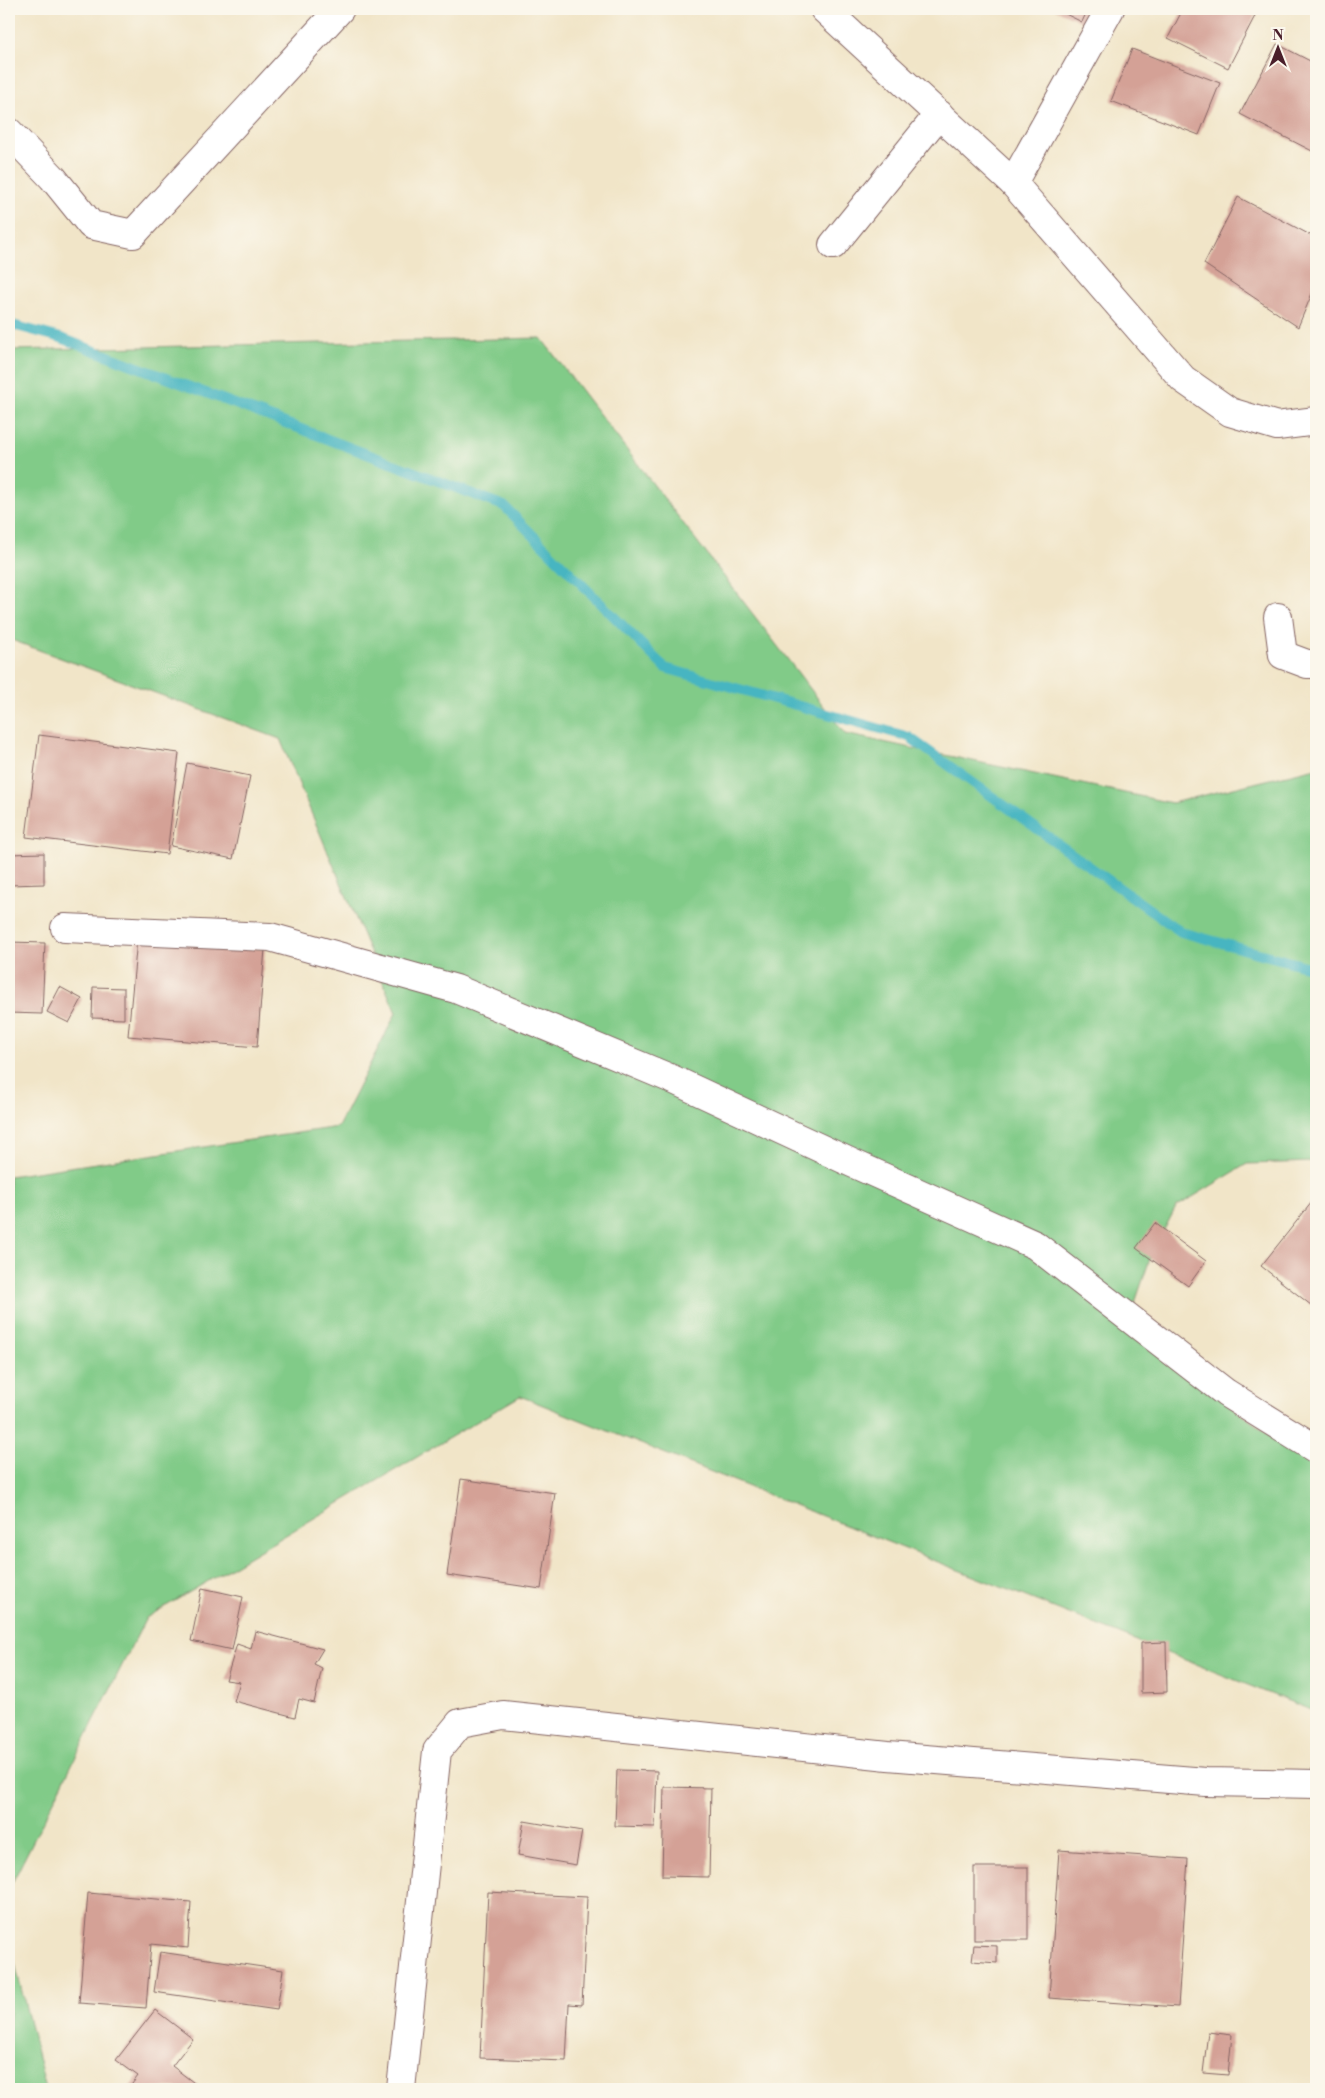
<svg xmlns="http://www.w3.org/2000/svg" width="1325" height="2098" font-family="'Libre Bodoni',serif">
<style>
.green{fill:#81cb88;stroke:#66755a}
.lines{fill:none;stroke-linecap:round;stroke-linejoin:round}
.stream{stroke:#47b5c1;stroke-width:10}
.building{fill:#d4a196}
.minor-casing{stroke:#846462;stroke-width:30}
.minor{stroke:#fff;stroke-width:28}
</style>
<rect width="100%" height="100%" fill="#fbf7ec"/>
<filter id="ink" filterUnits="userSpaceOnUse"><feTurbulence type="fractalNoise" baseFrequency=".02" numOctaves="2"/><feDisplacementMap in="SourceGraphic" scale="10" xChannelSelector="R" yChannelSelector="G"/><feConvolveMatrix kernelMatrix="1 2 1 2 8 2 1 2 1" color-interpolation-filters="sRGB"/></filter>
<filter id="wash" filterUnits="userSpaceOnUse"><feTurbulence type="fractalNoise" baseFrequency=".0096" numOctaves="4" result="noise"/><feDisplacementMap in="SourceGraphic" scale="20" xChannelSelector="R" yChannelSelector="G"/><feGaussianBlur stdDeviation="1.12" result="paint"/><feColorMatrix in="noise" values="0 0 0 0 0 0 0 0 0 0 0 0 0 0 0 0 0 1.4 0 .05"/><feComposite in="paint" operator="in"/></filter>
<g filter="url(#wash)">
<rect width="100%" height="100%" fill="#f1e5c8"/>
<g class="green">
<path d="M 541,338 L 845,734 L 1172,803 L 1316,768 L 1316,1162 L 1247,1164 L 1176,1207 L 1152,1253 L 1126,1329 L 1316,1469 L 1316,1712 L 520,1396 L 146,1618 L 9,1889 L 9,1176 L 338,1127 L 396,1013 L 280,739 L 9,639 L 9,350 Z"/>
<path d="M 9,1939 L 46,2089 L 9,2089 Z"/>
</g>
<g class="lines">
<path class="stream" d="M 9,324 L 61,338 L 504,506 L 665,668 L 909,737 L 1181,932 L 1316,969"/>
</g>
<g id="blocks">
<g class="building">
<path d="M 1055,9 L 1088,9 L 1082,22 Z"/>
<path d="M 1183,9 L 1241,9 L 1255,16 L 1228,68 L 1168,38 Z"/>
<path d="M 1277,44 L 1316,64 L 1316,153 L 1240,114 Z"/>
<path d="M 1132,49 L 1220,83 L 1199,135 L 1111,101 Z"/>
<path d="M 1238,197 L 1316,238 L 1316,284 L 1298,327 L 1204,264 Z"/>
<path d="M 39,735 L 179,753 L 167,854 L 26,837 Z"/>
<path d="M 187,763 L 250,776 L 233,859 L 171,846 Z"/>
<path d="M 44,853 L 44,884 L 9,885 L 9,854 Z"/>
<path d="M 137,939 L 265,949 L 257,1047 L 128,1036 Z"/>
<path d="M 9,942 L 45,943 L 42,1014 L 9,1013 Z"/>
<path d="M 60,987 L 82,999 L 69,1023 L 47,1012 Z"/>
<path d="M 93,987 L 124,988 L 124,1019 L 92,1018 Z"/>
<path d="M 1316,1197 L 1316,1309 L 1261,1266 Z"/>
<path d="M 1155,1223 L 1206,1261 L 1188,1286 L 1136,1248 Z"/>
<path d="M 461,1479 L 555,1493 L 541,1589 L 447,1575 Z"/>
<path d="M 202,1588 L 243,1597 L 232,1650 L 191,1641 Z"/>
<path d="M 255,1631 L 323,1649 L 314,1664 L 322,1668 L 314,1703 L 299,1699 L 295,1717 L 234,1701 L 240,1682 L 226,1680 L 237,1644 L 251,1649 Z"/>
<path d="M 1166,1642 L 1167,1692 L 1141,1693 L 1141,1643 Z"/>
<path d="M 617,1770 L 657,1771 L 655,1827 L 615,1826 Z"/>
<path d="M 664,1787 L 711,1788 L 709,1877 L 662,1876 Z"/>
<path d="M 524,1821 L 582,1831 L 576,1865 L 518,1855 Z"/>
<path d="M 1059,1850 L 1188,1859 L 1178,2007 L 1049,1998 Z"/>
<rect x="974" y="1867" width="54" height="73"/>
<path d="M 488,1892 L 587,1897 L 582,2005 L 569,2004 L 566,2061 L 480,2058 Z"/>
<path d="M 88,1893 L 191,1902 L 188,1948 L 151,1944 L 146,2008 L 79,2003 Z"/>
<path d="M 974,1945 L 997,1946 L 997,1963 L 972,1961 Z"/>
<path d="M 160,1952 L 283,1970 L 277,2010 L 154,1992 Z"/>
<path d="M 155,2010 L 193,2039 L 172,2066 L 202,2089 L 129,2088 L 138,2076 L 116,2060 Z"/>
<path d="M 1208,2032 L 1232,2035 L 1228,2075 L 1203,2073 Z"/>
</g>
</g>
</g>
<g filter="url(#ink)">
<use href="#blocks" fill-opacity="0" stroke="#846462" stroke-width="1"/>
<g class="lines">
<defs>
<g id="minor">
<path d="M 824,9 L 1013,183 L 1183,379 L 1230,412 L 1277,426 L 1316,421"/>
<path d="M 9,132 L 53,178 L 91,225 L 133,234 L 340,9"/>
<path d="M 1013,183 L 1110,9"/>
<path d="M 833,245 L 939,114"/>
<path d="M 1278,617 L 1283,655 L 1307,664 L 1316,664"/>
<path d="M 65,928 L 270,937 L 456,989 L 672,1079 L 852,1163 L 1035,1245 L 1226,1393 L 1316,1449"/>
<path d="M 401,2089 L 437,1751 L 460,1723 L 503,1715 L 888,1756 L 1206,1782 L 1316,1784"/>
</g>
</defs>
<use href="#minor" class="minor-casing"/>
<use href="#minor" class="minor"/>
</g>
</g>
<rect width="1325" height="2098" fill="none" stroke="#fbf7ec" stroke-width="30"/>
<g transform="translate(1278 48)" stroke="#fbf7ec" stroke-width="4" paint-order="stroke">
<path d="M0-4L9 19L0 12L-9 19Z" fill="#4a1f2b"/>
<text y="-8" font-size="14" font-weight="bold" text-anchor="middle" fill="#4a1f2b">N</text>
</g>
</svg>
